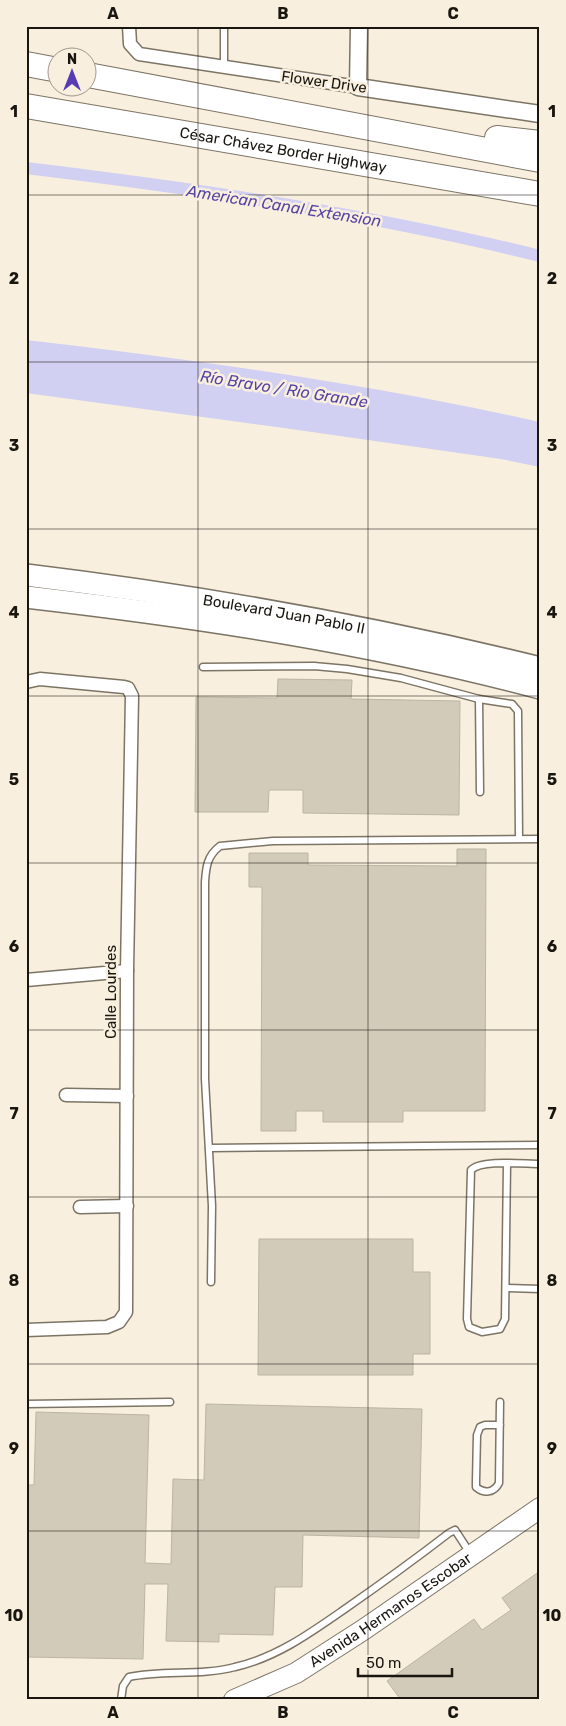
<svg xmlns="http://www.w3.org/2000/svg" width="566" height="1726" font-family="Rubik,sans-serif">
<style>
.water{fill:#d1cff2}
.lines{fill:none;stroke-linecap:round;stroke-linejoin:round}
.canal{stroke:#d1cff2;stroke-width:12}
.building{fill:#d3cbba;stroke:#bcb4a4}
.service-casing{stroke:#7c7465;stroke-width:9}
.minor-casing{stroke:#7c7465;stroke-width:15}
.tertiary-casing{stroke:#7c7465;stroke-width:19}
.primary-casing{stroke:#7c7465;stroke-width:22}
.trunk-casing{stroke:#7c7465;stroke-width:24}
.motorway-casing{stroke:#7c7465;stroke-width:26}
.service{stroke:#fff;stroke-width:6}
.minor{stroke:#fff;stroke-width:12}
.tertiary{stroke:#fff;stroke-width:16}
.primary{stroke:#fff;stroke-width:20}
.trunk{stroke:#fff;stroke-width:21}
.motorway{stroke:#fff;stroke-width:24}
.grid{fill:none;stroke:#191610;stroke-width:1;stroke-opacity:0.55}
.labels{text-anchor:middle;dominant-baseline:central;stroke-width:5;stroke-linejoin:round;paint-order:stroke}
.street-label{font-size:15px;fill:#191610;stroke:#f8efde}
.water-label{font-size:16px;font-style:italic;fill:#5644a5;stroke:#f8efde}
.neatline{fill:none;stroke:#191610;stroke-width:2}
.grid-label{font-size:16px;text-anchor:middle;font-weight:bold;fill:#191610}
</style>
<rect width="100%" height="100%" fill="#f8efde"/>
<path class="water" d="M 26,340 C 198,360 371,384 540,422 L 540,467 L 501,459 L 284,428 L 26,393 Z"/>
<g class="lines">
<path class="canal" d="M 26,168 C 199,189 371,214 540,256"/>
</g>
<g class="building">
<path d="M 278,679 L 352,680 L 351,699 L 460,701 L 459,815 L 303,813 L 303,790 L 269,790 L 268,812 L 195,812 L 196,697 L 277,698 Z"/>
<path d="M 457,849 L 486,849 L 485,1111 L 403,1111 L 403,1122 L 323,1122 L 323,1111 L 296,1111 L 296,1131 L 261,1131 L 262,887 L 249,887 L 249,853 L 308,853 L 308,865 L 457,866 Z"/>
<path d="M 259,1239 L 413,1239 L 413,1272 L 430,1272 L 430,1354 L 413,1354 L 413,1375 L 258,1375 Z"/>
<path d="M 206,1404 L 422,1409 L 419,1538 L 303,1535 L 302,1587 L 275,1587 L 273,1635 L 219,1634 L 219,1642 L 166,1641 L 168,1584 L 145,1584 L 143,1659 L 26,1657 L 26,1485 L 34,1485 L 36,1412 L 149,1415 L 145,1563 L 171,1564 L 173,1479 L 204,1480 Z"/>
<path d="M 540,1571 L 540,1700 L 401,1700 L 387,1681 L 474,1619 L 482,1630 L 511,1610 L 502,1598 Z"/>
</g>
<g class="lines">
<defs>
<g id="service">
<path d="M 224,67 L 224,26"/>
<path d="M 203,667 L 314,666 L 347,669 L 401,678 L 479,699 L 505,703 L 512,704 L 518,711 L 519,838"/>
<path d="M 479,699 L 480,792"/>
<path d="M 209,1148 L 540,1145"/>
<path d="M 507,1164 L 505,1319 L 500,1329 L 482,1332 L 469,1327 L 467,1319 L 471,1170 C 481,1159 524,1164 540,1164"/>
<path d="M 211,1282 L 212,1206 L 205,1079 L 205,882 C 206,867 207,856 220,846 L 273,841 L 540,839"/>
<path d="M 506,1288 L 540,1289"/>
<path d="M 500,1402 L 499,1483 C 494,1493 484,1494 476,1487 L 476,1481 L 477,1435 L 480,1427 L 485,1425 L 500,1425"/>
<path d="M 26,1404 L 170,1402"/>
<path d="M 121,1700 L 123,1686 L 129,1677 C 164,1670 201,1676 235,1667 C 275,1658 309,1634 342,1611 C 378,1586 414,1560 449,1533 L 455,1530 L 470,1553"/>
</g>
<g id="minor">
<path d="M 129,26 L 130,44 L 139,54 L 358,87"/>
<path d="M 26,682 L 40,679 L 124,687 L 128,688 L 132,696 L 127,971 L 126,1312 L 119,1322 L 107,1327 L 26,1330"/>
<path d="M 26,980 L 127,971"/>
<path d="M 66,1095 L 127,1096"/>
<path d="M 80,1207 L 127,1206"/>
</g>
<path id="tertiary" d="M 359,26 L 358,87 L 540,114"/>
<g id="primary">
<path id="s1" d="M 234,1700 L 296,1673 L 363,1630 L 540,1508"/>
</g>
<g id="trunk">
<path id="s2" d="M 26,575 C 199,596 371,626 540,668"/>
<path d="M 26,597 C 199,617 372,643 540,688"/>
</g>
<g id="motorway">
<path d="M 26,64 L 58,70"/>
<path d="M 88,75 L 540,160"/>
<path id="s3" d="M 26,106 L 540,194"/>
<path d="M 497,138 L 540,143"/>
</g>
</defs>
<use href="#service" class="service-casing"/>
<use href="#minor" class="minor-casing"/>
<use href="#tertiary" class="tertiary-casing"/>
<use href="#primary" class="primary-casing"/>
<use href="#trunk" class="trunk-casing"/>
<use href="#motorway" class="motorway-casing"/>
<use href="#service" class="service"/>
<use href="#minor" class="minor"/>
<use href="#tertiary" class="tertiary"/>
<use href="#primary" class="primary"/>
<use href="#trunk" class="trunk"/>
<use href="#motorway" class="motorway"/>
</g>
<path class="grid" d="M 198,26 L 198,1700M 368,26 L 368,1700M 26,195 L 540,195M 26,362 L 540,362M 26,529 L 540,529M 26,696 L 540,696M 26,863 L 540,863M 26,1030 L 540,1030M 26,1197 L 540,1197M 26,1364 L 540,1364M 26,1531 L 540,1531"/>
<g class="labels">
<g class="street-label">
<text transform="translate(324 82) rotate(8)">Flower Drive</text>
<text stroke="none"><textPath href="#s3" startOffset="261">César Chávez Border Highway</textPath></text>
<text stroke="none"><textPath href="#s2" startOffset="261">Boulevard Juan Pablo II</textPath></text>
<text transform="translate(111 992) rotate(-90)">Calle Lourdes</text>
<text stroke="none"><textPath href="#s1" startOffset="181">Avenida Hermanos Escobar</textPath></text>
</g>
<g class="water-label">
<text transform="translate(284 206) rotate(9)">American Canal Extension</text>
<text transform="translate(284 389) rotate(9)">Río Bravo / Rio Grande</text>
</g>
</g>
<rect width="566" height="1726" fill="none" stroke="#f8efde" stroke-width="55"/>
<g transform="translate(72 72)"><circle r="24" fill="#f8efde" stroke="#9f988c"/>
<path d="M0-4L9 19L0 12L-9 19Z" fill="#563bb2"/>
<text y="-8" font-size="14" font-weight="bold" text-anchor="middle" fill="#191610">N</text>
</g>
<path d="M358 1668v8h94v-8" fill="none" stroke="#191610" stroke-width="2.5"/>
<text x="366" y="1668" font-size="15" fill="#191610" stroke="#f8efde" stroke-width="4" paint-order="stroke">50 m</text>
<rect x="28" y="28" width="510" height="1670" class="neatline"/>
<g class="grid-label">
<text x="113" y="19">A</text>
<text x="283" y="19">B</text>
<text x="453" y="19">C</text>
<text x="14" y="117">1</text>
<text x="552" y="117">1</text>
<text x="14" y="284">2</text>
<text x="552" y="284">2</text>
<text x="14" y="451">3</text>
<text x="552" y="451">3</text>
<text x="14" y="618">4</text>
<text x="552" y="618">4</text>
<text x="14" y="785">5</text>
<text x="552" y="785">5</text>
<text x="14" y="952">6</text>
<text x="552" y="952">6</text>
<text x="14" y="1119">7</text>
<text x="552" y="1119">7</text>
<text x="14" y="1286">8</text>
<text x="552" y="1286">8</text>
<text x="14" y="1454">9</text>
<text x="552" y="1454">9</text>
<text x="14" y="1621">10</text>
<text x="552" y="1621">10</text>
<text x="113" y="1718">A</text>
<text x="283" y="1718">B</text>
<text x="453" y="1718">C</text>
</g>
</svg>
